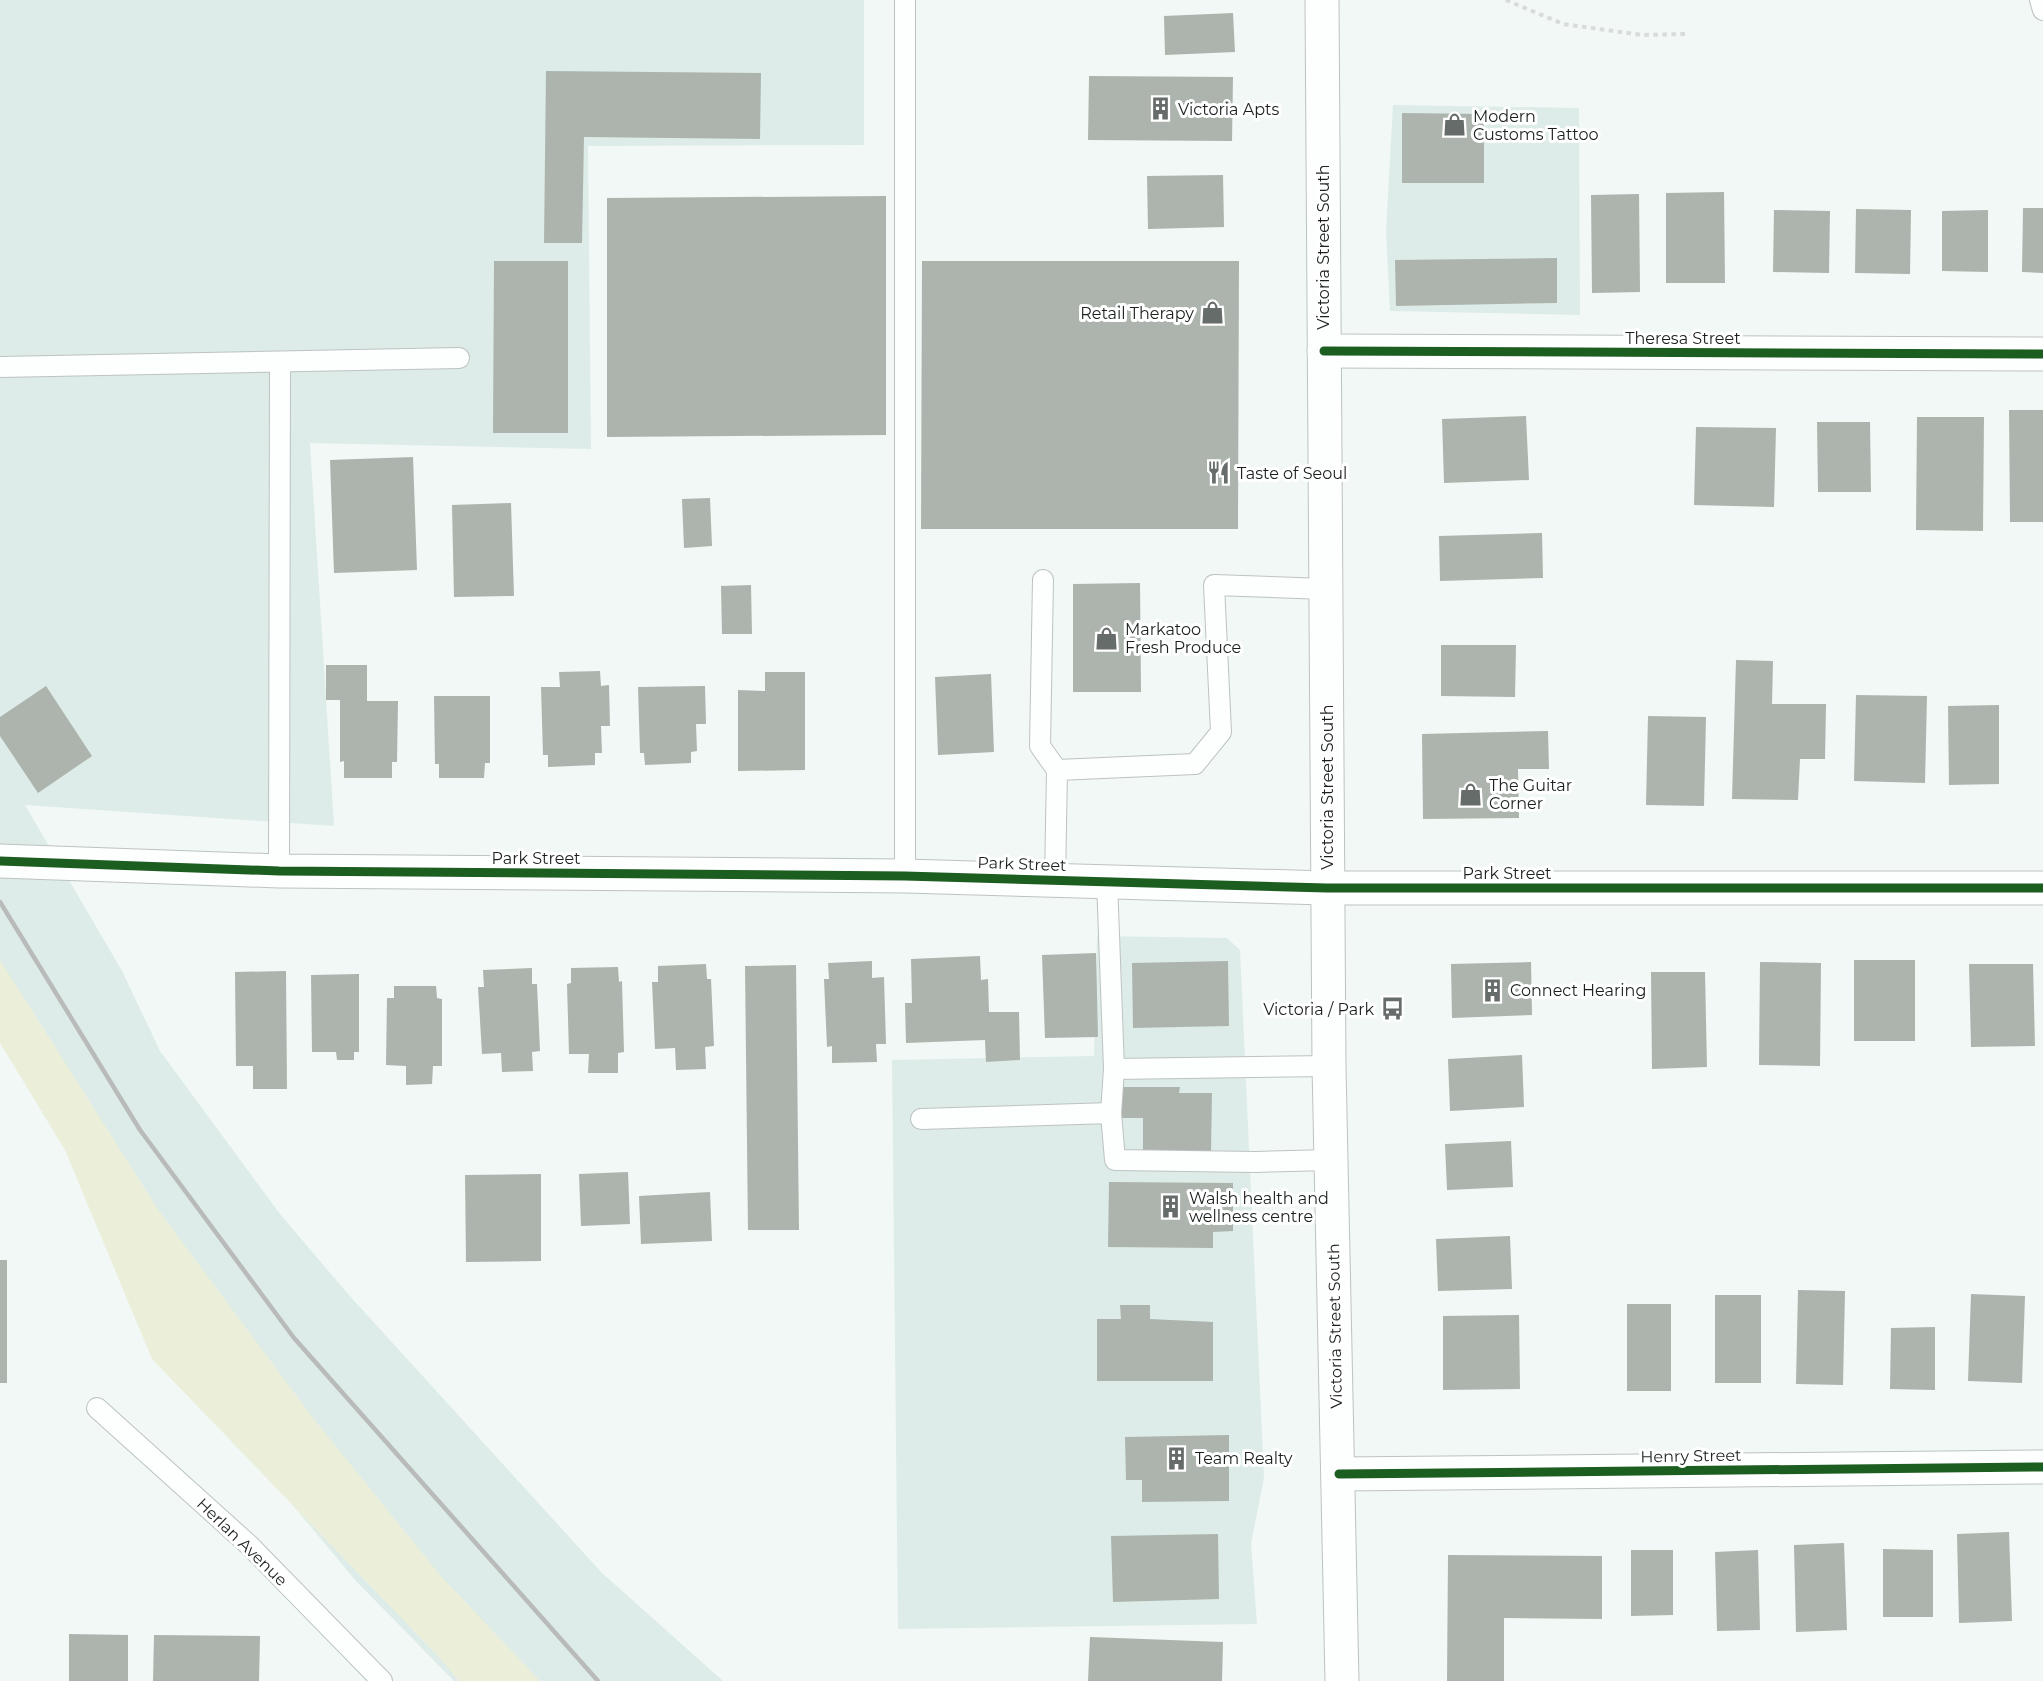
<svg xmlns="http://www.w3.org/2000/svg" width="2043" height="1681" font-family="Montserrat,sans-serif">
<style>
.built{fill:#ddece8}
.green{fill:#ebefda}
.building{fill:#acb4ad}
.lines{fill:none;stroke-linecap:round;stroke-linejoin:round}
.service-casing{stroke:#bdc3c1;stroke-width:22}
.minor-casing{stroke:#bdc3c1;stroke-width:35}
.tertiary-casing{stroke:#bdc3c1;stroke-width:35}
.secondary-casing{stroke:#bdc3c1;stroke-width:35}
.path{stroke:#d8dbda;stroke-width:4;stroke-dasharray:4.5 4.5;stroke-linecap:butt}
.service{stroke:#fdfefe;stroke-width:20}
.minor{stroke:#fdfefe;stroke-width:33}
.tertiary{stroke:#fdfefe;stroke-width:33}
.secondary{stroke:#fdfefe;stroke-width:33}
.rail{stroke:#b9baba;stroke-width:4.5}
.cycleway-casing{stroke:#fff;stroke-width:13}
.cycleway{stroke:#1b5e20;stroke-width:9}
.labels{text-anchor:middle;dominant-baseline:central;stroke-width:6;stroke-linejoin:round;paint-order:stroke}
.poi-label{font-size:16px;fill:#1b201f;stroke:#fff;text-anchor:start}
.street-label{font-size:16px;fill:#1b201f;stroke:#fff}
</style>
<rect width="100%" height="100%" fill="#f1f8f6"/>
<g class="built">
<path d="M 0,0 L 864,0 L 864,145 L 588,146 L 591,449 L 310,443 L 334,826 L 25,805 L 122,971 L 160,1051 L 280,1214 L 348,1294 L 602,1573 L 723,1681 L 454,1681 L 356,1581 L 204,1398 L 0,1011 Z"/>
<path d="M 1393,105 L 1579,108 L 1580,315 L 1390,311 L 1386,231 Z"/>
<path d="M 1097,936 L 1227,938 L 1240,950 L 1264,1478 L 1251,1543 L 1257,1624 L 898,1629 L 892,1060 L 1094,1056 Z"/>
</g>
<path class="green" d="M 0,960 L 159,1211 L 313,1418 L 440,1575 L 540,1681 L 459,1681 L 437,1655 L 152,1359 L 65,1150 L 0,1043 Z"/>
<g class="building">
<path d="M 1233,13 L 1235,52 L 1165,55 L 1164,16 Z"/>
<path d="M 546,71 L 761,73 L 760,139 L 584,137 L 582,243 L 544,243 Z"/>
<path d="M 1089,76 L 1233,77 L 1232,141 L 1088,140 Z"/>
<path d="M 1402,113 L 1484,114 L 1484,183 L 1402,183 Z"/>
<path d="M 1223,175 L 1224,227 L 1148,229 L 1147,176 Z"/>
<path d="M 1724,192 L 1725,283 L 1666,283 L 1666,193 Z"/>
<path d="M 1639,194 L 1640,292 L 1592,293 L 1591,195 Z"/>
<path d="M 886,196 L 886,435 L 607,437 L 607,198 Z"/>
<path d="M 2023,208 L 2043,208 L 2043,273 L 2022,272 Z"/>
<path d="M 1856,209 L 1911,210 L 1910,274 L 1855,273 Z"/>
<path d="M 1774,210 L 1830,211 L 1829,273 L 1773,272 Z"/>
<path d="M 1988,210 L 1988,272 L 1942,271 L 1942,211 Z"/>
<path d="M 1557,258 L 1557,303 L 1396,306 L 1395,260 Z"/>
<path d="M 494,261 L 568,261 L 568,433 L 493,433 Z"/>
<path d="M 922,261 L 1239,261 L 1238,529 L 921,529 Z"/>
<path d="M 2009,410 L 2043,410 L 2043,522 L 2010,522 Z"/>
<path d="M 1526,416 L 1529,480 L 1444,483 L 1442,419 Z"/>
<path d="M 1917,417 L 1984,417 L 1983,531 L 1916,530 Z"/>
<path d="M 1817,422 L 1870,422 L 1871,492 L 1818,492 Z"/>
<path d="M 1696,427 L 1776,428 L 1774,507 L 1694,505 Z"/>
<path d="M 413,457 L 417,570 L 334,573 L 330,460 Z"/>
<path d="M 710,498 L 712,546 L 684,548 L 682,499 Z"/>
<path d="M 511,503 L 514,596 L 454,597 L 452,505 Z"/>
<path d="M 1542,533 L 1543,578 L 1440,581 L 1439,536 Z"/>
<path d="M 1140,583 L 1141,692 L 1073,692 L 1073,584 Z"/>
<path d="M 751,585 L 752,634 L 722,634 L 721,586 Z"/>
<path d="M 1441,645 L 1516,645 L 1515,697 L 1441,696 Z"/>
<path d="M 1736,660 L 1773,661 L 1772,704 L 1826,704 L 1825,759 L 1800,759 L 1798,800 L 1732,799 Z"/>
<path d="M 326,665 L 367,665 L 367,701 L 398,701 L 397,762 L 392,762 L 392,778 L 344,778 L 344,761 L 340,762 L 340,700 L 326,700 Z"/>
<path d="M 600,671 L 601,686 L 609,685 L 610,726 L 601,726 L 602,753 L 595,753 L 595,765 L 548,767 L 548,755 L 543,755 L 541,687 L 560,687 L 559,672 Z"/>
<path d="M 765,672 L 805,672 L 805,770 L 738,771 L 738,690 L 765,691 Z"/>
<path d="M 991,674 L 994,752 L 938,755 L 935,677 Z"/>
<path d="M 46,686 L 92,756 L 38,793 L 0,736 L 0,717 Z"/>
<path d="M 705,686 L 706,724 L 696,724 L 697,751 L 691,752 L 691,763 L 645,765 L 644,753 L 640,753 L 638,687 Z"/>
<path d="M 1856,695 L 1927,696 L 1925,783 L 1854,781 Z"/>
<path d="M 434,696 L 490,696 L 490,763 L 485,763 L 484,778 L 439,778 L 439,764 L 435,764 Z"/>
<path d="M 1999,705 L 1999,784 L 1949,785 L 1948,706 Z"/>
<path d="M 1648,716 L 1706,717 L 1704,806 L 1646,805 Z"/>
<path d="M 1548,731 L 1549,769 L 1518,769 L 1519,818 L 1423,819 L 1422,734 Z"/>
<path d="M 1096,953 L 1098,1037 L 1045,1038 L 1042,955 Z"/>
<path d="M 980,956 L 981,980 L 988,979 L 989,1012 L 1019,1012 L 1020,1060 L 986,1062 L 985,1040 L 906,1043 L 905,1003 L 912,1003 L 911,959 Z"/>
<rect x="1854" y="960" width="61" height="81"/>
<path d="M 872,961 L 872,978 L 884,977 L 886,1044 L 876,1044 L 877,1062 L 832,1063 L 832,1046 L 827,1047 L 824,979 L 829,979 L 828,963 Z"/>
<path d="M 1228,961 L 1229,1026 L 1133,1028 L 1132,963 Z"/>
<path d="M 1531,962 L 1532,1015 L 1452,1018 L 1451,964 Z"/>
<path d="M 1760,962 L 1821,963 L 1820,1066 L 1759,1065 Z"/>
<path d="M 706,964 L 707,979 L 711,979 L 714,1046 L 705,1047 L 706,1069 L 676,1070 L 675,1048 L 655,1049 L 652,982 L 658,982 L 658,966 Z"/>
<path d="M 1969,964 L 2033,964 L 2035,1046 L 1971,1047 Z"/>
<path d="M 796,965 L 799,1230 L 748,1230 L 745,966 Z"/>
<path d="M 618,967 L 619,982 L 622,981 L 624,1052 L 618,1053 L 618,1073 L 588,1073 L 589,1054 L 569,1054 L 567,984 L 571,983 L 571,968 Z"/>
<path d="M 532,968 L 532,984 L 537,984 L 540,1051 L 532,1052 L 533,1071 L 502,1072 L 501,1053 L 482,1054 L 478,987 L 484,987 L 483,970 Z"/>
<path d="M 286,971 L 287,1089 L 253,1089 L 253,1066 L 236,1066 L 235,972 Z"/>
<path d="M 1651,972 L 1705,972 L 1707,1067 L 1652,1069 Z"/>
<path d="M 359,974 L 359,1052 L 354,1052 L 354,1060 L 337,1060 L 336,1052 L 312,1052 L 311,975 Z"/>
<path d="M 394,986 L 436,986 L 437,998 L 442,999 L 442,1066 L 433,1066 L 432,1084 L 406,1085 L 406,1066 L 386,1065 L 387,998 L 394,998 Z"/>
<path d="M 1522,1055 L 1524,1107 L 1450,1111 L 1448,1059 Z"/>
<path d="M 1122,1087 L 1180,1087 L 1179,1093 L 1212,1093 L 1211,1151 L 1143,1152 L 1143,1118 L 1121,1118 Z"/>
<path d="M 1511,1141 L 1513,1187 L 1447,1190 L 1445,1144 Z"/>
<path d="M 628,1172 L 630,1224 L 581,1226 L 579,1174 Z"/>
<path d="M 541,1174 L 541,1261 L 466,1262 L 465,1175 Z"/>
<path d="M 1109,1182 L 1233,1183 L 1233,1231 L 1213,1232 L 1213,1248 L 1108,1247 Z"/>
<path d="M 710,1192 L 712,1241 L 641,1244 L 639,1196 Z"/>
<path d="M 1510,1236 L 1512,1289 L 1438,1291 L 1436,1239 Z"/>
<rect x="0" y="1260" width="7" height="123"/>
<path d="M 1798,1290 L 1845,1291 L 1843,1385 L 1796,1384 Z"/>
<path d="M 1971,1294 L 2025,1296 L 2022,1383 L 1968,1381 Z"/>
<rect x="1715" y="1295" width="46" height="88"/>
<rect x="1627" y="1304" width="44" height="87"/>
<path d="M 1120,1305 L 1150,1305 L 1150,1319 L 1213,1322 L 1213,1381 L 1097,1381 L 1097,1319 L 1121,1319 Z"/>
<path d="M 1519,1315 L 1520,1389 L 1443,1390 L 1443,1316 Z"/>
<path d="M 1935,1327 L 1935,1390 L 1890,1389 L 1891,1328 Z"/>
<path d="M 1229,1435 L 1229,1501 L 1142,1502 L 1142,1480 L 1126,1480 L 1125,1437 Z"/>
<path d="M 2009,1532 L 2012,1621 L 1959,1623 L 1957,1534 Z"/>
<path d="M 1218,1534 L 1219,1599 L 1113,1602 L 1111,1536 Z"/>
<path d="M 1844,1543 L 1847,1630 L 1796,1632 L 1794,1545 Z"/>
<path d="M 1883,1549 L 1933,1550 L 1933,1617 L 1883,1617 Z"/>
<path d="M 1631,1550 L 1673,1550 L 1673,1615 L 1631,1616 Z"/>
<path d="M 1758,1550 L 1760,1630 L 1717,1631 L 1715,1552 Z"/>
<path d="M 1448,1555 L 1602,1556 L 1602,1619 L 1504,1618 L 1504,1681 L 1447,1681 Z"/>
<path d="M 69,1634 L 128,1635 L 128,1681 L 69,1681 Z"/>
<path d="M 154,1635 L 260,1636 L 259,1681 L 153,1681 Z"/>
<path d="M 1090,1637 L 1223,1642 L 1222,1681 L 1088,1681 Z"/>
</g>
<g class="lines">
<defs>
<g id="service">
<path d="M 905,0 L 905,876"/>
<path d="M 2040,0 L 2043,10"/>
<path d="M 0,367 L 459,358"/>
<path d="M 1043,580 L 1040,746 L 1057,770"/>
<path d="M 279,871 L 280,362"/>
<path d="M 1055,880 L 1057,770 L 1195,764 L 1221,732 L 1214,585 L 1325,589"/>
<path d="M 1107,881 L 1114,1069 L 1329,1066"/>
<path d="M 1111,1113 L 1114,1069"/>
<path d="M 921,1119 L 1111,1113 L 1115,1160 L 1255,1162 L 1331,1160"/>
<path d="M 97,1408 L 249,1545 L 382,1681"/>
</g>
<g id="minor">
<path d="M 1324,351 L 2043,354"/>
<path d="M 1327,888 L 2043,888"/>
<path d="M 1339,1474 L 2043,1467"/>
</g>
<path id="tertiary" d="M 0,861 L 279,871 L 905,876 L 1327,888"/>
<path id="secondary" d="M 1322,0 L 1329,1066 L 1342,1681"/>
</defs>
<use href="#service" class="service-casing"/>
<use href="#minor" class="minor-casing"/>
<use href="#tertiary" class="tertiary-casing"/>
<use href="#secondary" class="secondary-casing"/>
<path class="path" d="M 1506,0 L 1563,24 L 1642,35 L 1685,34"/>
<use href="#service" class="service"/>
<use href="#minor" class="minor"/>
<use href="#tertiary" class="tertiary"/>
<use href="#secondary" class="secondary"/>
<path class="rail" d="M 0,902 L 140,1130 L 294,1338 L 598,1681"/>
<defs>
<g id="cycleway">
<path d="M 1324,351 L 2043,354"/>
<path d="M 0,861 L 279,871 L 905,876 L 1327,888 L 2043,888"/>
<path d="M 1339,1474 L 2043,1467"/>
</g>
</defs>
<use href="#cycleway" class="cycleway-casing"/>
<use href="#cycleway" class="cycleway"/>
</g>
<defs>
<symbol id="building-bare" viewBox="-9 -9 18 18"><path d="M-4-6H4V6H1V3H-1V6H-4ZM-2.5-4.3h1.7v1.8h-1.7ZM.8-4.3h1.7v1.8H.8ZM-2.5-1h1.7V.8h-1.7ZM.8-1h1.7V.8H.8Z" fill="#666c6a" stroke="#fff" stroke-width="2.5" paint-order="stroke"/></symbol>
<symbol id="shop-bare" viewBox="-9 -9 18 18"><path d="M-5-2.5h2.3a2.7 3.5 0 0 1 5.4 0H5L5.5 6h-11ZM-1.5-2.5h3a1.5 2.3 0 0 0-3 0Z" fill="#666c6a" stroke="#fff" stroke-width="2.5" paint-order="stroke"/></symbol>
<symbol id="restaurant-bare" viewBox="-9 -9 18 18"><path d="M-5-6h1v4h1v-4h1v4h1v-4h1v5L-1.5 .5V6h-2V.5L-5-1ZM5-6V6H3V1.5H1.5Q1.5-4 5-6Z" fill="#666c6a" stroke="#fff" stroke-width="2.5" paint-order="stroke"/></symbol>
<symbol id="bus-bare" viewBox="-9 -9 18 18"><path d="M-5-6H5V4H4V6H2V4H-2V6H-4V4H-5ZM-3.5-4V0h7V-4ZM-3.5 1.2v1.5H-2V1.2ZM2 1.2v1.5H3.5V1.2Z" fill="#666c6a" stroke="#fff" stroke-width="2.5" paint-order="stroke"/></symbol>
</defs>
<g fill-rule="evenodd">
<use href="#building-bare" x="1144" y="92" width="33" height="33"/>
<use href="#shop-bare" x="1438" y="108" width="33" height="33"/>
<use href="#shop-bare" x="1196" y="296" width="33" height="33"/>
<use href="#restaurant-bare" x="1202" y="456" width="33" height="33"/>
<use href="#shop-bare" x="1090" y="622" width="33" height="33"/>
<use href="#shop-bare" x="1454" y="778" width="33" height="33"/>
<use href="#building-bare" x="1476" y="974" width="33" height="33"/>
<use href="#bus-bare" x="1376" y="992" width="33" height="33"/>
<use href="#building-bare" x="1154" y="1190" width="33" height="33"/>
<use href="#building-bare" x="1160" y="1442" width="33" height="33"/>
</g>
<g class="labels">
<g class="poi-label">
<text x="1178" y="109">Victoria Apts</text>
<text x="1473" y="116">Modern<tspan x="1473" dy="18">Customs Tattoo</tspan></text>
<text x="1194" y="313" text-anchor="end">Retail Therapy</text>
<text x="1237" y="473">Taste of Seoul</text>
<text x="1125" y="629">Markatoo<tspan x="1125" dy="18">Fresh Produce</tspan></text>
<text x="1489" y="785">The Guitar<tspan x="1489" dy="18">Corner</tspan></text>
<text x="1510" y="990">Connect Hearing</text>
<text x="1374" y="1009" text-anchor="end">Victoria / Park</text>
<text x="1189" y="1198">Walsh health and<tspan x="1189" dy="18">wellness centre</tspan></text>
<text x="1195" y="1458">Team Realty</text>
</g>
<g class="street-label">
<text transform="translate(1323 247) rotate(-90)">Victoria Street South</text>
<text x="1683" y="338">Theresa Street</text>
<text transform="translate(1327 787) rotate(-90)">Victoria Street South</text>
<text x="536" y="858">Park Street</text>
<text transform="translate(1022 864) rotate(2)">Park Street</text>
<text x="1507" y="873">Park Street</text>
<text transform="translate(1335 1326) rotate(-91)">Victoria Street South</text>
<text transform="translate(1691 1456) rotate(-1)">Henry Street</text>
<text transform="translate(242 1542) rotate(44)">Herlan Avenue</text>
</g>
</g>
</svg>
